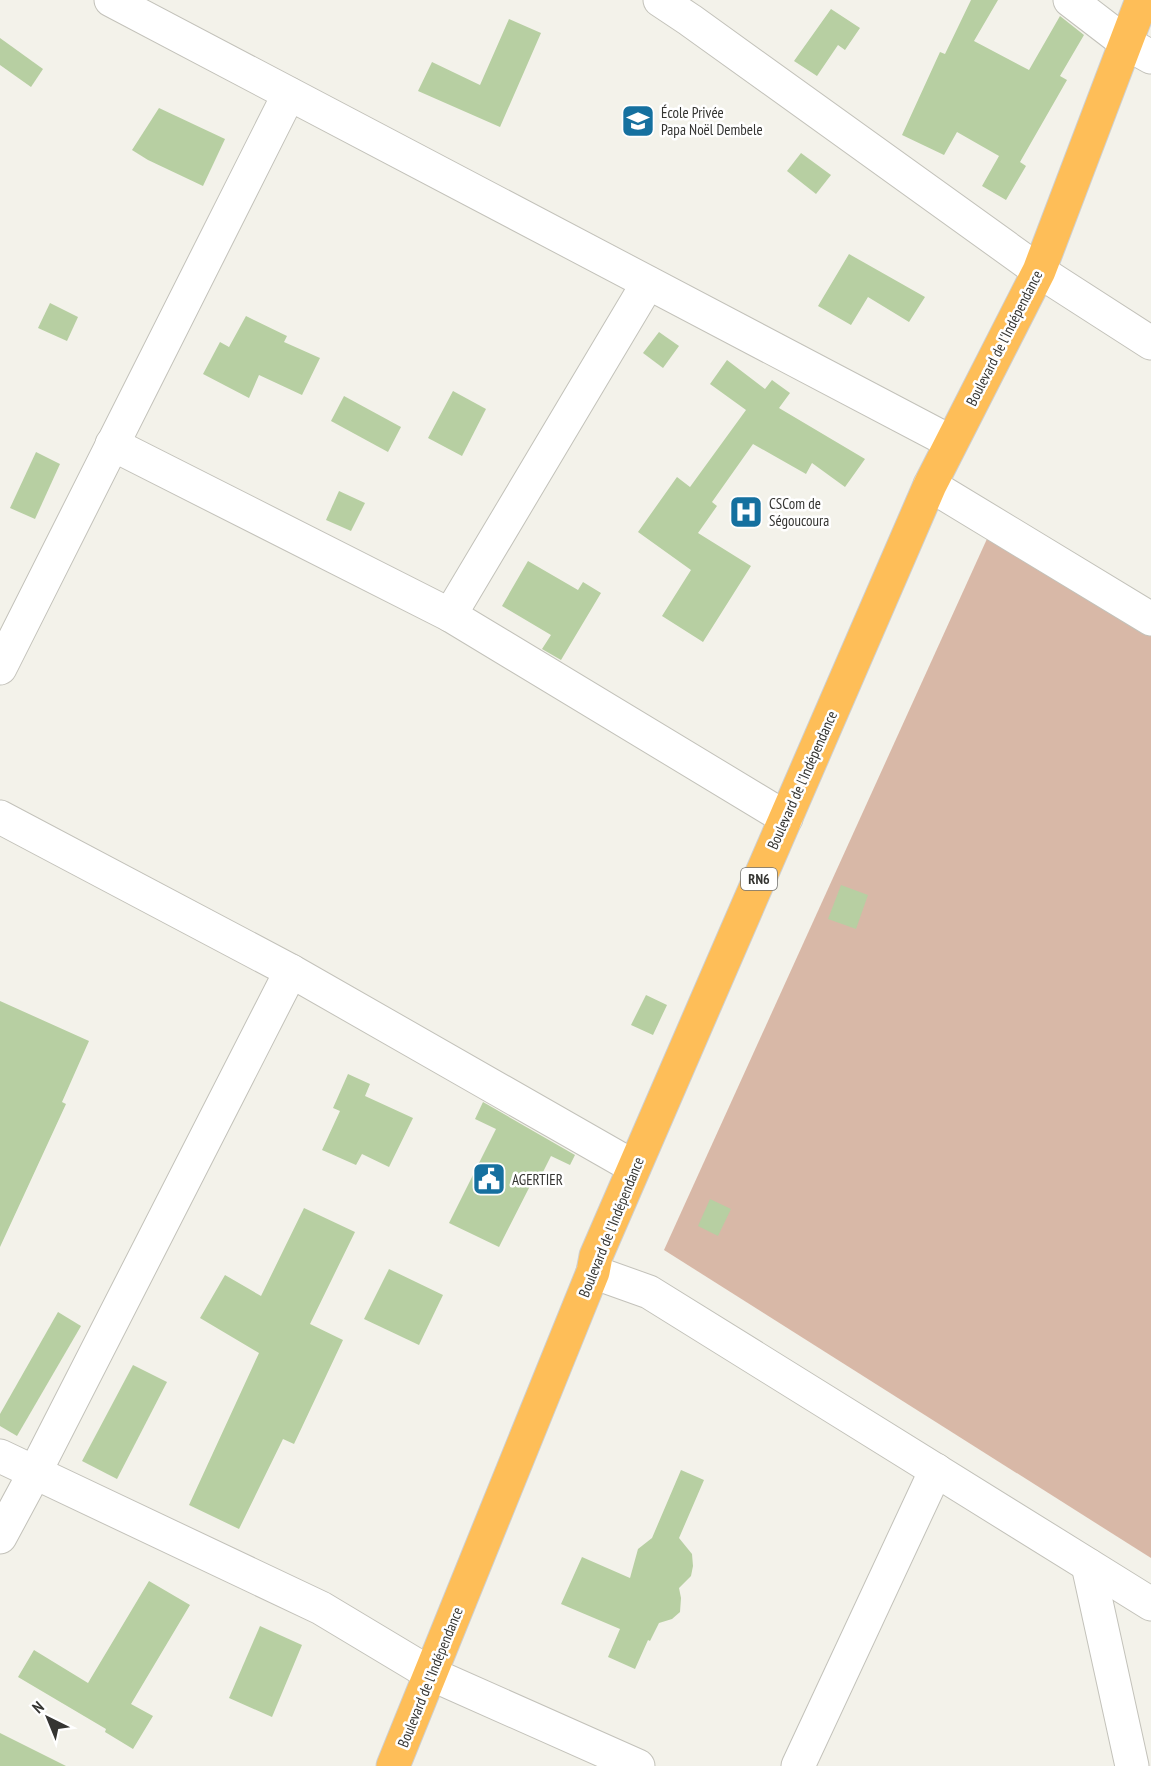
<svg xmlns="http://www.w3.org/2000/svg" width="1151" height="1766" font-family="'PT Sans Narrow',sans-serif">
<style>
.green{fill:#d8b8a7}
.building{fill:#b7cfa2}
.lines{fill:none;stroke-linecap:round;stroke-linejoin:round}
.street-casing{stroke:#c3c2ba;stroke-width:35}
.highway-casing{stroke:#cfcfce;stroke-width:35}
.street{stroke:#fff;stroke-width:33}
.highway{stroke:#febe58;stroke-width:33}
.labels{text-anchor:middle;dominant-baseline:central;stroke-width:5;stroke-linejoin:round;paint-order:stroke}
.shield{fill:#fff;stroke:#727270;stroke-width:1.5}
.shield-label{font-size:14px;font-weight:bold;fill:#353532}
.poi-label{font-size:15px;fill:#353532;stroke:#fff;text-anchor:start}
.street-label{font-size:15px;fill:#353532;stroke:#fff}
</style>
<rect width="100%" height="100%" fill="#f3f2ea"/>
<path class="green" d="M 991,530 L 1151,632 L 1151,1558 L 664,1250 Z"/>
<g class="building">
<path d="M 971,0 L 998,0 L 974,41 L 1029,70 L 1060,16 L 1084,35 L 1060,76 L 1067,80 L 1020,162 L 1026,166 L 1006,200 L 982,186 L 999,156 L 957,132 L 944,155 L 902,135 L 940,52 L 945,54 Z"/>
<path d="M 831,9 L 860,28 L 845,50 L 838,45 L 817,76 L 794,61 Z"/>
<path d="M 509,19 L 541,33 L 500,127 L 418,91 L 432,62 L 480,85 Z"/>
<path d="M 0,38 L 43,69 L 31,87 L 0,65 Z"/>
<path d="M 159,108 L 225,139 L 203,186 L 148,160 L 132,150 Z"/>
<path d="M 801,153 L 831,175 L 816,194 L 787,171 Z"/>
<path d="M 849,254 L 925,297 L 909,322 L 868,297 L 851,325 L 818,306 Z"/>
<path d="M 50,303 L 78,317 L 67,341 L 38,328 Z"/>
<path d="M 246,316 L 287,336 L 284,342 L 320,358 L 302,395 L 259,375 L 249,398 L 203,374 L 220,342 L 229,347 Z"/>
<path d="M 659,332 L 679,346 L 663,368 L 643,353 Z"/>
<path d="M 727,360 L 765,389 L 772,380 L 790,393 L 779,408 L 865,459 L 845,487 L 812,463 L 806,474 L 753,444 L 712,502 L 717,506 L 698,533 L 751,566 L 703,642 L 662,616 L 691,570 L 638,532 L 677,477 L 690,487 L 746,410 L 710,384 Z"/>
<path d="M 453,391 L 486,409 L 462,456 L 428,438 Z"/>
<path d="M 344,396 L 401,427 L 388,452 L 331,421 Z"/>
<path d="M 36,452 L 60,464 L 35,519 L 10,508 Z"/>
<path d="M 339,491 L 365,503 L 351,531 L 326,520 Z"/>
<path d="M 528,561 L 578,590 L 583,582 L 601,593 L 561,660 L 542,649 L 551,635 L 502,606 Z"/>
<path d="M 841,885 L 868,895 L 856,929 L 828,919 Z"/>
<path d="M 646,995 L 667,1005 L 653,1035 L 631,1025 Z"/>
<path d="M 0,1001 L 89,1041 L 62,1102 L 66,1104 L 0,1247 Z"/>
<path d="M 348,1074 L 370,1084 L 365,1096 L 413,1118 L 389,1167 L 362,1154 L 356,1165 L 322,1150 L 340,1111 L 333,1108 Z"/>
<path d="M 483,1102 L 575,1155 L 570,1165 L 551,1156 L 536,1186 L 531,1184 L 499,1247 L 449,1223 L 496,1129 L 475,1119 Z"/>
<path d="M 710,1199 L 731,1209 L 718,1236 L 698,1226 Z"/>
<path d="M 304,1208 L 355,1232 L 310,1324 L 343,1340 L 294,1444 L 283,1439 L 239,1529 L 189,1505 L 259,1353 L 200,1318 L 225,1275 L 261,1296 Z"/>
<path d="M 389,1269 L 443,1295 L 419,1345 L 364,1319 Z"/>
<path d="M 58,1312 L 81,1326 L 17,1436 L 0,1426 L 0,1414 Z"/>
<path d="M 133,1365 L 167,1382 L 117,1479 L 82,1461 Z"/>
<path d="M 681,1470 L 704,1480 L 679,1538 L 692,1554 L 693,1566 L 691,1576 L 679,1588 L 681,1598 L 680,1612 L 672,1619 L 659,1623 L 650,1641 L 648,1640 L 635,1669 L 608,1657 L 620,1629 L 561,1604 L 582,1557 L 630,1578 L 638,1549 L 652,1538 Z"/>
<path d="M 149,1581 L 190,1605 L 131,1704 L 153,1716 L 133,1749 L 105,1732 L 106,1729 L 18,1677 L 34,1650 L 88,1683 Z"/>
<path d="M 260,1626 L 302,1645 L 272,1717 L 229,1698 Z"/>
<path d="M 0,1733 L 66,1766 L 0,1766 Z"/>
</g>
<g class="lines">
<defs>
<g id="street">
<path d="M 111,0 L 951,442"/>
<path d="M 660,0 L 690,20 L 1039,271 L 1151,343"/>
<path d="M 1070,0 L 1126,43 L 1151,57"/>
<path d="M 112,444 L 450,615 L 786,818"/>
<path d="M 930,485 L 1151,619"/>
<path d="M 450,615 L 648,283"/>
<path d="M 0,668 L 289,94"/>
<path d="M 0,817 L 291,971 L 634,1167"/>
<path d="M 593,1272 L 649,1292 L 1151,1604"/>
<path d="M 0,1456 L 321,1608 L 431,1674 L 638,1766"/>
<path d="M 0,1537 L 35,1472 L 291,971"/>
<path d="M 1088,1565 L 1132,1766"/>
<path d="M 798,1766 L 936,1470"/>
</g>
<path id="highway" d="M 393,1766 L 593,1272 L 596,1256 L 930,485 L 1039,271 L 1142,0"/>
</defs>
<use href="#street" class="street-casing"/>
<use href="#highway" class="highway-casing"/>
<use href="#street" class="street"/>
<use href="#highway" class="highway"/>
</g>
<defs>
<symbol id="school-square" viewBox="-11 -11 22 22"><rect x="-9" y="-9" width="18" height="18" rx="4" fill="#15709f" stroke="#fff"/><path d="M0-5L7-2L0 1L-7-2ZM-4 1L0 2.5L4 1V4Q0 6-4 4Z" fill="#fff"/></symbol>
<symbol id="hospital-square" viewBox="-11 -11 22 22"><rect x="-9" y="-9" width="18" height="18" rx="4" fill="#15709f" stroke="#fff"/><path d="M-5-5h3v3.5h4V-5h3V5h-3V1.5h-4V5h-3Z" fill="#fff"/></symbol>
<symbol id="civic-square" viewBox="-11 -11 22 22"><rect x="-9" y="-9" width="18" height="18" rx="4" fill="#15709f" stroke="#fff"/><path d="M-.6-6.5H3V-4.5H.6V-3L4-1V1h2V6H-6V1h2V-1L-.6-3ZM-1.2 2.5V6h2.4V2.5Z" fill="#fff"/></symbol>
</defs>
<g fill-rule="evenodd">
<use href="#school-square" x="619" y="102" width="38" height="38"/>
<use href="#hospital-square" x="727" y="493" width="38" height="38"/>
<use href="#civic-square" x="470" y="1160" width="38" height="38"/>
</g>
<g class="labels">
<rect class="shield" x="741" y="868" width="36" height="22" rx="4.5"/>
<g class="shield-label">
<text x="759" y="879">RN6</text>
</g>
<g class="poi-label">
<text x="661" y="112">École Privée<tspan x="661" dy="17">Papa Noël Dembele</tspan></text>
<text x="769" y="503">CSCom de<tspan x="769" dy="17">Ségoucoura</tspan></text>
<text x="512" y="1179">AGERTIER</text>
</g>
<g class="street-label">
<text transform="translate(1004 338) rotate(-63)">Boulevard de l'Indépendance</text>
<text transform="translate(802 780) rotate(-66)">Boulevard de l'Indépendance</text>
<text transform="translate(611 1227) rotate(-68)">Boulevard de l'Indépendance</text>
<text transform="translate(430 1677) rotate(-68)">Boulevard de l'Indépendance</text>
</g>
</g>
<g transform="translate(48 1718) rotate(317)" stroke="#ffffff" stroke-width="4.5" paint-order="stroke">
<path d="M0-4.5L10 22L0 15L-10 22Z" fill="#353532"/>
<text y="-9" font-size="16" font-weight="bold" text-anchor="middle" fill="#353532">N</text>
</g>
</svg>
